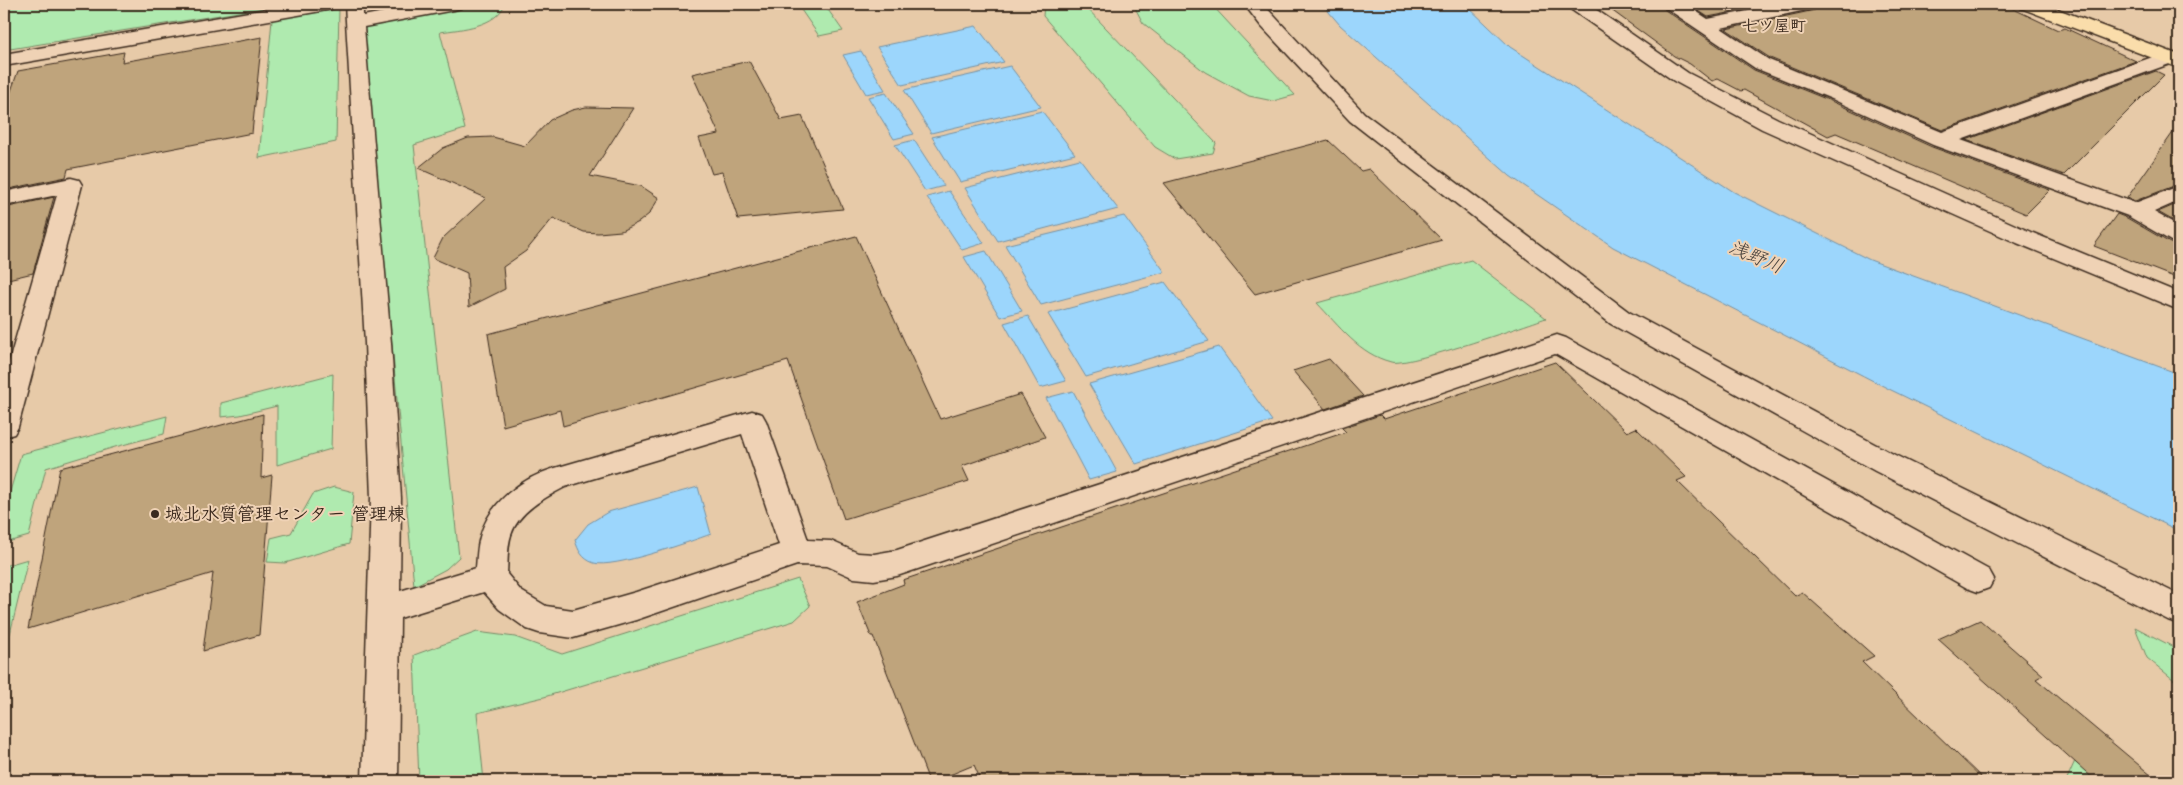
<svg xmlns="http://www.w3.org/2000/svg" width="2183" height="785" font-family="'Comic Neue','Klee One',sans-serif">
<style>
.green{fill:#afeaaf;stroke:#758a66}
.water{fill:#9cd6fc;stroke:#7591a3}
.building{fill:#bfa47b;stroke:#3b2a1e}
.lines{fill:none;stroke-linecap:round;stroke-linejoin:round}
.minor-casing{stroke:#3b2a1e;stroke-width:3}
.major-casing{stroke:#3b2a1e;stroke-width:3}
.minor{fill:#efd2b5;fill-rule:evenodd}
.major{fill:#faddab;fill-rule:evenodd}
.poi-dot{fill:#3b2a1e;stroke:#efd2b5;stroke-width:2}
.labels{text-anchor:middle;dominant-baseline:central;stroke-width:4;stroke-linejoin:round;paint-order:stroke}
.far-quarter-label{font-size:16px;font-weight:bold;fill:#3b2a1e;stroke:#efd2b5}
.poi-label{font-size:18px;font-weight:bold;fill:#3b2a1e;stroke:#efd2b5;text-anchor:start}
.water-label{font-size:19px;font-style:italic;fill:#4a443f;stroke:#efd2b5}
</style>
<rect width="100%" height="100%" fill="#e7caa8"/>
<filter id="ink" filterUnits="userSpaceOnUse"><feTurbulence type="fractalNoise" baseFrequency=".02" numOctaves="2"/><feDisplacementMap in="SourceGraphic" scale="10" xChannelSelector="R" yChannelSelector="G"/><feConvolveMatrix kernelMatrix="1 2 1 2 8 2 1 2 1" color-interpolation-filters="sRGB"/></filter>
<g filter="url(#ink)">
<g class="green">
<path d="M 4,4 L 288,4 L 4,50 Z"/>
<path d="M 474,4 L 505,4 C 496,27 461,29 440,32 L 465,129 L 414,145 L 459,557 L 446,569 L 414,586 L 363,26 Z"/>
<path d="M 797,4 L 824,4 L 843,31 L 819,36 Z"/>
<path d="M 1044,4 L 1083,4 L 1216,143 L 1213,153 L 1175,159 L 1155,147 L 1043,16 Z"/>
<path d="M 1133,4 L 1211,4 L 1295,95 L 1273,101 L 1249,96 L 1205,72 L 1143,23 Z"/>
<path d="M 339,8 L 336,142 L 259,158 L 272,20 Z"/>
<path d="M 1471,260 L 1546,318 C 1523,326 1407,367 1391,362 C 1359,354 1339,326 1317,303 Z"/>
<path d="M 333,374 L 331,449 L 277,465 L 277,406 L 240,415 L 221,417 L 221,403 Z"/>
<path d="M 167,416 L 164,434 L 115,447 L 46,468 L 29,536 L 4,543 L 4,512 L 21,454 Z"/>
<path d="M 334,487 L 354,492 L 349,544 L 285,563 L 267,562 L 271,538 L 291,533 L 313,494 Z"/>
<path d="M 28,559 L 10,634 L 4,636 L 4,566 Z"/>
<path d="M 798,579 L 810,606 L 794,621 L 544,697 L 477,713 L 484,781 L 419,781 L 414,655 L 477,632 L 515,637 L 562,654 Z"/>
<path d="M 2135,627 L 2179,650 L 2179,684 L 2147,658 Z"/>
<path d="M 2083,743 L 2135,781 L 2066,781 Z"/>
</g>
<g class="water">
<path d="M 1322,4 L 1465,4 L 1510,47 L 1734,192 L 1870,260 L 2179,374 L 2179,531 L 1887,388 L 1613,247 L 1510,176 L 1340,25 Z"/>
<path d="M 976,26 L 1004,62 L 902,85 L 877,47 Z"/>
<path d="M 861,51 L 885,90 L 866,94 L 843,55 Z"/>
<path d="M 1010,66 L 1041,107 L 931,133 L 904,90 Z"/>
<path d="M 886,93 L 914,134 L 894,139 L 868,97 Z"/>
<path d="M 1042,111 L 1075,154 L 960,182 L 932,137 Z"/>
<path d="M 914,140 L 944,186 L 925,191 L 895,145 Z"/>
<path d="M 1080,159 L 1118,209 L 998,241 L 965,188 Z"/>
<path d="M 949,191 L 984,243 L 962,250 L 927,197 Z"/>
<path d="M 1124,216 L 1165,272 L 1041,305 L 1005,245 Z"/>
<path d="M 986,251 L 1022,311 L 1000,317 L 964,257 Z"/>
<path d="M 1165,282 L 1209,341 L 1086,377 L 1048,314 Z"/>
<path d="M 1028,316 L 1066,381 L 1040,388 L 1004,323 Z"/>
<path d="M 1219,347 L 1272,421 L 1136,464 L 1089,384 Z"/>
<path d="M 1073,391 L 1117,472 L 1089,480 L 1046,398 Z"/>
<path d="M 698,487 L 711,534 C 689,542 613,569 594,563 C 582,559 578,550 575,540 L 588,524 L 608,512 Z"/>
</g>
<g class="building">
<path d="M 1603,4 L 1662,4 L 1665,10 L 1754,70 L 1831,101 L 1932,147 L 2050,190 L 2026,214 L 1836,133 L 1828,136 L 1744,90 L 1741,91 L 1718,79 L 1712,81 L 1690,64 L 1674,56 Z"/>
<path d="M 1688,4 L 1775,4 L 1708,17 Z"/>
<path d="M 1819,4 L 2003,4 L 2058,30 L 2065,28 L 2136,61 L 1942,130 L 1770,58 L 1726,29 L 1815,10 Z"/>
<path d="M 262,37 L 252,133 L 68,169 L 66,177 L 4,190 L 4,111 L 18,71 L 124,52 L 122,62 Z"/>
<path d="M 749,61 L 781,120 L 802,116 L 843,209 L 738,219 L 722,172 L 712,174 L 699,138 L 719,134 L 692,74 Z"/>
<path d="M 2156,71 L 2164,75 L 2064,175 L 1966,140 Z"/>
<path d="M 586,107 L 633,108 L 590,176 L 641,186 L 659,198 L 649,214 L 639,222 L 621,231 L 598,233 L 584,232 L 553,218 L 526,251 L 503,267 L 505,289 L 469,307 L 467,273 L 433,258 L 443,238 L 486,198 L 418,168 L 443,148 L 468,138 L 493,137 L 525,146 L 550,120 L 572,110 Z"/>
<path d="M 2179,124 L 2179,184 L 2135,201 L 2127,198 Z"/>
<path d="M 1328,140 L 1361,171 L 1369,169 L 1442,240 L 1255,294 L 1164,183 Z"/>
<path d="M 54,197 L 33,273 L 4,280 L 4,208 Z"/>
<path d="M 2179,203 L 2179,224 L 2158,212 Z"/>
<path d="M 2117,214 L 2127,218 L 2170,243 L 2179,245 L 2179,279 L 2094,246 Z"/>
<path d="M 856,236 L 940,419 L 1021,394 L 1045,437 L 962,466 L 969,481 L 844,519 L 788,361 L 563,426 L 560,410 L 503,426 L 488,334 Z"/>
<path d="M 1329,359 L 1363,396 L 1325,409 L 1293,371 Z"/>
<path d="M 1555,362 L 1627,432 L 1636,428 L 1686,477 L 1677,481 L 1795,596 L 1802,592 L 1874,656 L 1862,662 L 1985,781 L 981,781 L 974,765 L 935,781 L 929,781 L 873,636 L 871,636 L 857,602 L 904,584 L 903,580 L 1346,432 L 1342,428 L 1380,415 L 1384,419 Z"/>
<path d="M 263,414 L 261,478 L 272,475 L 259,635 L 203,651 L 213,573 L 28,629 L 60,468 Z"/>
<path d="M 1980,620 L 2043,675 L 2036,679 L 2158,781 L 2096,781 L 1938,639 Z"/>
</g>
<g class="lines">
<defs>
<g id="minor">
<path d="M 296,4 L 336,4 L 334,8 L 327,10 L 4,66 L 4,54 Z"/>
<path d="M 345,4 L 363,4 L 363,16 L 426,4 L 463,4 L 461,8 L 454,10 L 364,27 L 391,343 L 401,498 L 400,591 L 476,568 C 477,558 477,547 480,537 C 489,502 522,478 555,468 L 752,411 L 762,414 L 766,421 L 808,540 L 831,541 L 858,553 L 874,554 L 897,550 L 1557,335 L 1566,338 L 1989,570 L 1994,579 L 1989,588 L 1978,592 L 1967,588 L 1555,354 L 897,576 L 874,580 L 854,578 L 827,566 L 797,565 L 636,620 L 573,638 L 539,633 L 527,629 L 499,609 L 484,592 L 400,618 L 398,781 L 362,781 L 371,498 L 365,343 ZM 742,434 L 779,545 L 636,592 L 573,610 L 546,606 L 521,591 L 507,574 C 508,561 507,547 511,535 C 518,512 544,498 565,487 Z"/>
<path d="M 1244,4 L 1263,4 L 1364,113 L 1629,312 L 1895,455 L 2179,595 L 2179,624 L 2168,620 L 1875,471 L 1611,324 L 1350,121 L 1261,26 Z"/>
<path d="M 1567,4 L 1588,4 L 1688,73 L 1778,119 L 2033,233 L 2179,293 L 2179,310 L 2017,243 L 1762,129 L 1674,81 L 1569,8 Z"/>
<path d="M 1664,4 L 1685,4 L 1708,19 L 1783,4 L 1817,4 L 1815,8 L 1721,28 L 1769,60 L 1942,132 L 2161,54 L 2168,52 L 2175,54 L 2178,58 L 2175,62 L 1961,140 L 2135,203 L 2179,186 L 2179,201 L 2154,212 L 2179,226 L 2179,243 L 2171,241 L 2128,216 L 1933,145 L 1832,99 L 1755,68 L 1666,8 Z"/>
<path d="M 71,178 L 79,180 L 82,185 L 18,427 L 14,434 L 4,437 L 4,379 L 57,195 L 4,206 L 4,192 Z"/>
</g>
<path id="major" d="M 2019,4 L 2044,4 L 2179,55 L 2179,68 L 2021,8 Z"/>
</defs>
<use href="#minor" class="minor-casing"/>
<use href="#major" class="major-casing"/>
<use href="#minor" class="minor"/>
<use href="#major" class="major"/>
</g>
</g>
<circle class="poi-dot" cx="155" cy="514" r="5"/>
<g class="labels">
<g class="far-quarter-label">
<text x="1774" y="26">七ツ屋町</text>
</g>
<g class="poi-label">
<text x="165" y="514">城北水質管理センター 管理棟</text>
</g>
<g class="water-label">
<text transform="translate(1756 257) rotate(23)">浅野川</text>
</g>
</g>
<rect width="2183" height="785" fill="none" stroke="#efd2b5" stroke-width="20"/>
<rect x="10" y="10" width="2163" height="765" fill="none" stroke="#3b2a1e" stroke-width="2" filter="url(#ink)"/>
</svg>
